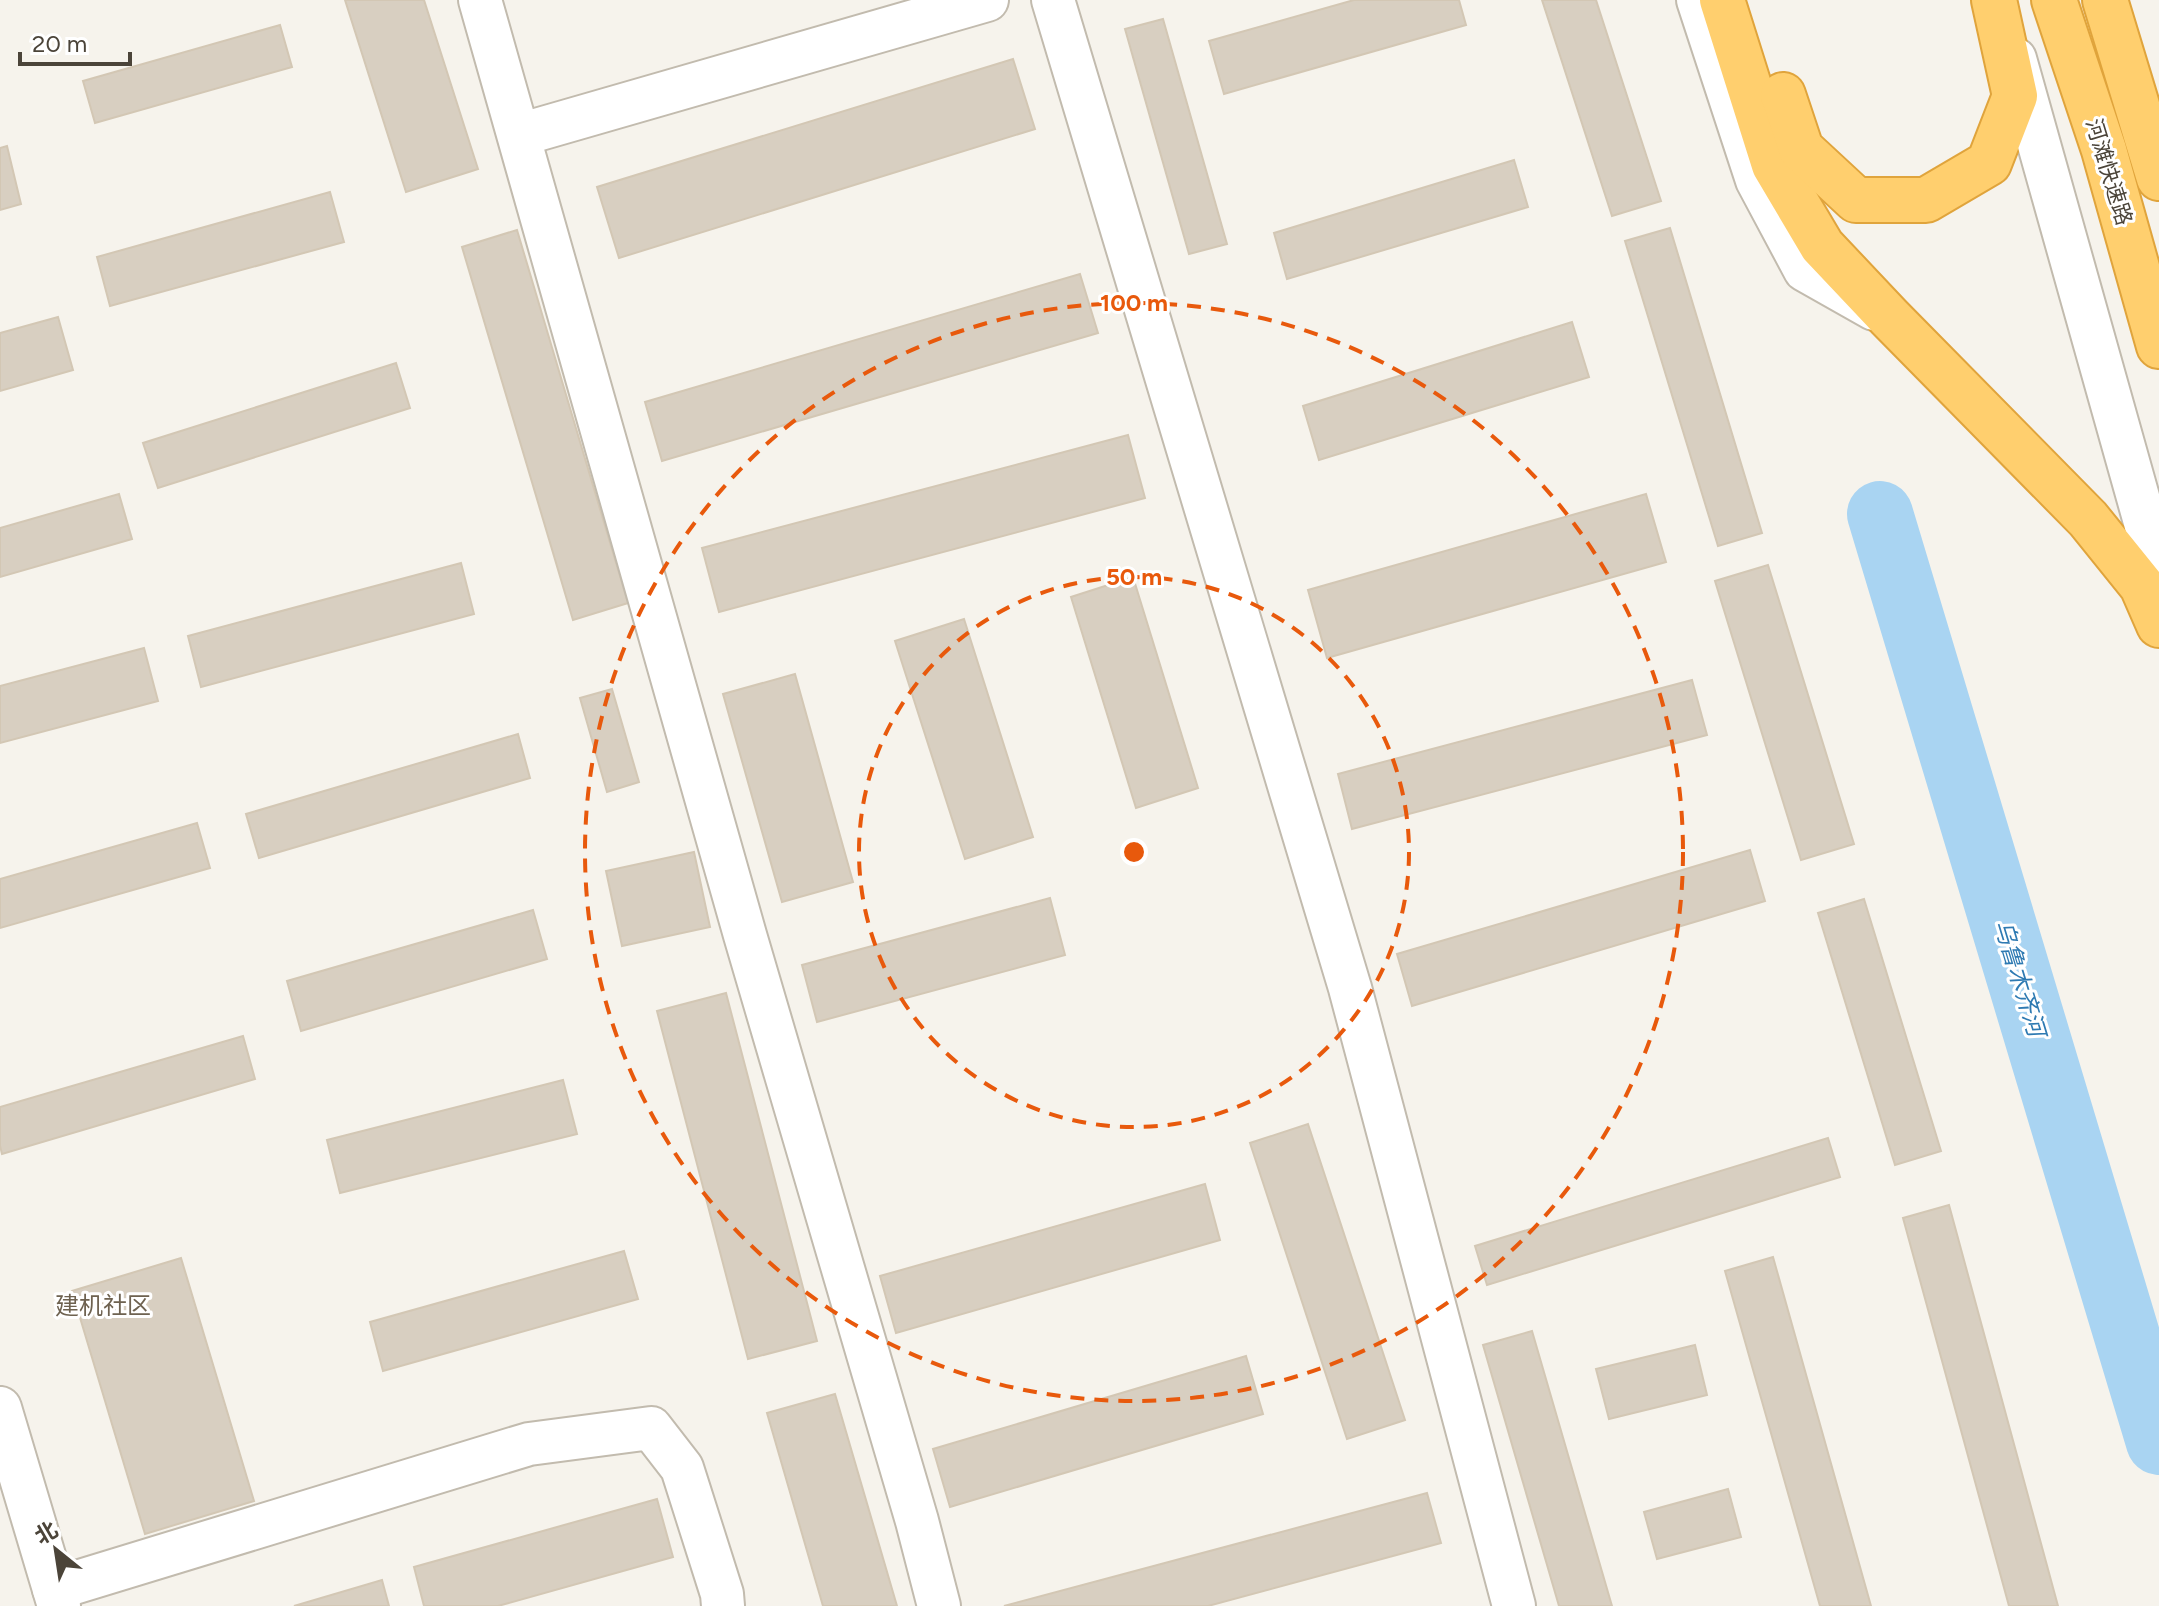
<svg xmlns="http://www.w3.org/2000/svg" width="2159" height="1606" font-family="Figtree,'Noto Sans SC',sans-serif">
<style>
.lines{fill:none;stroke-linecap:round;stroke-linejoin:round}
.river{stroke:#a9d4f2;stroke-width:66}
.building{fill:#d8cfc1;stroke:#d3c7b4;stroke-width:2}
.minor-casing{stroke:#c2bbae;stroke-width:46}
.highway-casing{stroke:#e0a43c;stroke-width:48}
.minor{stroke:#fff;stroke-width:42}
.highway{stroke:#ffcf6e;stroke-width:44}
.ring{fill:none;stroke:#e8590c;stroke-width:4;stroke-dasharray:14 10}
.labels{text-anchor:middle;dominant-baseline:central;stroke-width:6;stroke-linejoin:round;paint-order:stroke}
.street-label{font-size:22px;fill:#4b4439;stroke:#fff}
.water-label{font-size:24px;font-style:italic;fill:#2e7ab2;stroke:#fff}
.neighbourhood-label{font-size:24px;fill:#6e6250;stroke:#fff}
.centre{fill:#e8590c;stroke:#fff;stroke-width:4}
.ring-label{font-size:24px;text-anchor:middle;font-weight:bold;fill:#e8590c;stroke:#fff;stroke-width:6;stroke-linejoin:round;paint-order:stroke}
</style>
<rect width="100%" height="100%" fill="#f6f3ec"/>
<g class="lines">
<path class="river" d="M 1880,514 L 2159,1442"/>
</g>
<g class="building">
<path d="M 345,0 L 424,0 L 478,169 L 406,192 Z"/>
<path d="M 1354,0 L 1459,0 L 1466,25 L 1224,94 L 1209,41 Z"/>
<path d="M 1542,0 L 1596,0 L 1661,201 L 1612,216 Z"/>
<path d="M 1163,19 L 1227,244 L 1189,254 L 1125,29 Z"/>
<path d="M 280,25 L 292,67 L 95,123 L 83,81 Z"/>
<path d="M 1013,59 L 1035,129 L 619,258 L 597,187 Z"/>
<path d="M 7,146 L 21,204 L 0,210 L 0,148 Z"/>
<path d="M 1514,160 L 1528,207 L 1287,279 L 1274,233 Z"/>
<path d="M 330,192 L 344,242 L 110,306 L 97,257 Z"/>
<path d="M 1670,228 L 1762,533 L 1718,546 L 1625,241 Z"/>
<path d="M 517,230 L 628,603 L 573,620 L 462,247 Z"/>
<path d="M 1080,274 L 1098,333 L 662,461 L 645,402 Z"/>
<path d="M 58,317 L 73,370 L 0,391 L 0,333 Z"/>
<path d="M 1572,322 L 1589,377 L 1319,460 L 1303,406 Z"/>
<path d="M 396,363 L 410,408 L 158,488 L 143,443 Z"/>
<path d="M 1128,435 L 1145,498 L 719,612 L 702,548 Z"/>
<path d="M 119,494 L 132,539 L 0,577 L 0,528 Z"/>
<path d="M 1646,494 L 1666,562 L 1327,658 L 1308,590 Z"/>
<path d="M 461,563 L 474,614 L 201,687 L 188,636 Z"/>
<path d="M 1768,565 L 1854,844 L 1801,860 L 1715,581 Z"/>
<path d="M 1133,577 L 1198,788 L 1136,808 L 1071,597 Z"/>
<path d="M 964,619 L 1033,837 L 965,859 L 895,641 Z"/>
<path d="M 144,648 L 158,701 L 0,743 L 0,686 Z"/>
<path d="M 795,674 L 853,882 L 782,902 L 723,694 Z"/>
<path d="M 1692,680 L 1707,735 L 1352,829 L 1338,774 Z"/>
<path d="M 612,689 L 639,782 L 607,792 L 580,698 Z"/>
<path d="M 518,734 L 530,778 L 259,858 L 246,814 Z"/>
<path d="M 197,823 L 210,868 L 0,928 L 0,879 Z"/>
<path d="M 1750,850 L 1765,901 L 1412,1006 L 1397,954 Z"/>
<path d="M 694,852 L 710,927 L 622,946 L 606,871 Z"/>
<path d="M 1050,898 L 1065,955 L 817,1022 L 802,965 Z"/>
<path d="M 1864,899 L 1941,1151 L 1895,1165 L 1818,913 Z"/>
<path d="M 533,910 L 547,959 L 301,1031 L 287,981 Z"/>
<path d="M 726,993 L 817,1341 L 748,1359 L 657,1011 Z"/>
<path d="M 243,1036 L 255,1079 L 2,1154 L 0,1146 L 0,1107 Z"/>
<path d="M 563,1080 L 577,1134 L 340,1193 L 327,1140 Z"/>
<path d="M 1308,1124 L 1405,1420 L 1347,1439 L 1250,1143 Z"/>
<path d="M 1828,1138 L 1840,1177 L 1487,1285 L 1475,1246 Z"/>
<path d="M 1205,1184 L 1220,1240 L 896,1333 L 880,1276 Z"/>
<path d="M 1949,1205 L 2058,1606 L 2009,1606 L 1903,1218 Z"/>
<path d="M 624,1251 L 638,1299 L 383,1371 L 370,1322 Z"/>
<path d="M 1773,1257 L 1871,1606 L 1820,1606 L 1725,1271 Z"/>
<path d="M 181,1258 L 254,1501 L 145,1534 L 72,1291 Z"/>
<path d="M 1532,1331 L 1612,1606 L 1559,1606 L 1483,1345 Z"/>
<path d="M 1695,1345 L 1707,1395 L 1609,1419 L 1596,1369 Z"/>
<path d="M 1246,1356 L 1263,1414 L 950,1507 L 933,1449 Z"/>
<path d="M 835,1394 L 897,1606 L 823,1606 L 767,1413 Z"/>
<path d="M 1728,1489 L 1741,1537 L 1657,1559 L 1644,1512 Z"/>
<path d="M 1427,1493 L 1441,1543 L 1208,1606 L 1004,1606 Z"/>
<path d="M 657,1499 L 673,1557 L 498,1606 L 424,1606 L 414,1567 Z"/>
<path d="M 382,1580 L 389,1606 L 294,1606 Z"/>
</g>
<g class="lines">
<defs>
<g id="minor">
<path d="M 480,0 L 745,935 L 917,1521 L 939,1606"/>
<path d="M 1053,0 L 1350,988 L 1514,1606"/>
<path d="M 1698,0 L 1757,180 L 1805,270 L 1874,309"/>
<path d="M 2015,59 L 2159,572"/>
<path d="M 519,135 L 987,0"/>
<path d="M 0,1408 L 59,1606"/>
<path d="M 54,1589 L 529,1444 L 651,1428 L 682,1468 L 722,1594 L 723,1606"/>
</g>
<g id="highway">
<path d="M 1722,0 L 1774,165 L 1822,246 L 1889,317 L 2088,519 L 2142,586 L 2159,625"/>
<path d="M 2054,0 L 2104,150 L 2159,346"/>
<path d="M 2105,0 L 2159,178"/>
<path d="M 1783,95 L 1801,149 L 1856,200 L 1926,200 L 1989,163 L 2015,96 L 1994,0"/>
</g>
</defs>
<use href="#minor" class="minor-casing"/>
<use href="#highway" class="highway-casing"/>
<use href="#minor" class="minor"/>
<use href="#highway" class="highway"/>
</g>
<g class="ring">
<circle cx="1134" cy="852" r="275"/>
<circle cx="1134" cy="852" r="549"/>
</g>
<g class="labels">
<g class="street-label">
<text transform="translate(2109 172) rotate(73)">河滩快速路</text>
</g>
<g class="water-label">
<text transform="translate(2020 978) rotate(73)">乌鲁木齐河</text>
</g>
<g class="neighbourhood-label">
<text x="103" y="1305">建机社区</text>
</g>
</g>
<circle cx="1134" cy="852" r="12" class="centre"/>
<g class="ring-label">
<text x="1134" y="311">100 m</text>
<text x="1134" y="585">50 m</text>
</g>
<g transform="translate(56 1550) rotate(330)" stroke="#ffffff" stroke-width="6" paint-order="stroke">
<path d="M0-6L14 30L0 20L-14 30Z" fill="#4b4439"/>
<text y="-12" font-size="22" font-weight="bold" text-anchor="middle" fill="#4b4439">北</text>
</g>
<path d="M20 52v12h110v-12" fill="none" stroke="#4b4439" stroke-width="4"/>
<text x="32" y="52" font-size="24" fill="#4b4439" stroke="#ffffff" stroke-width="6" paint-order="stroke">20 m</text>
</svg>
